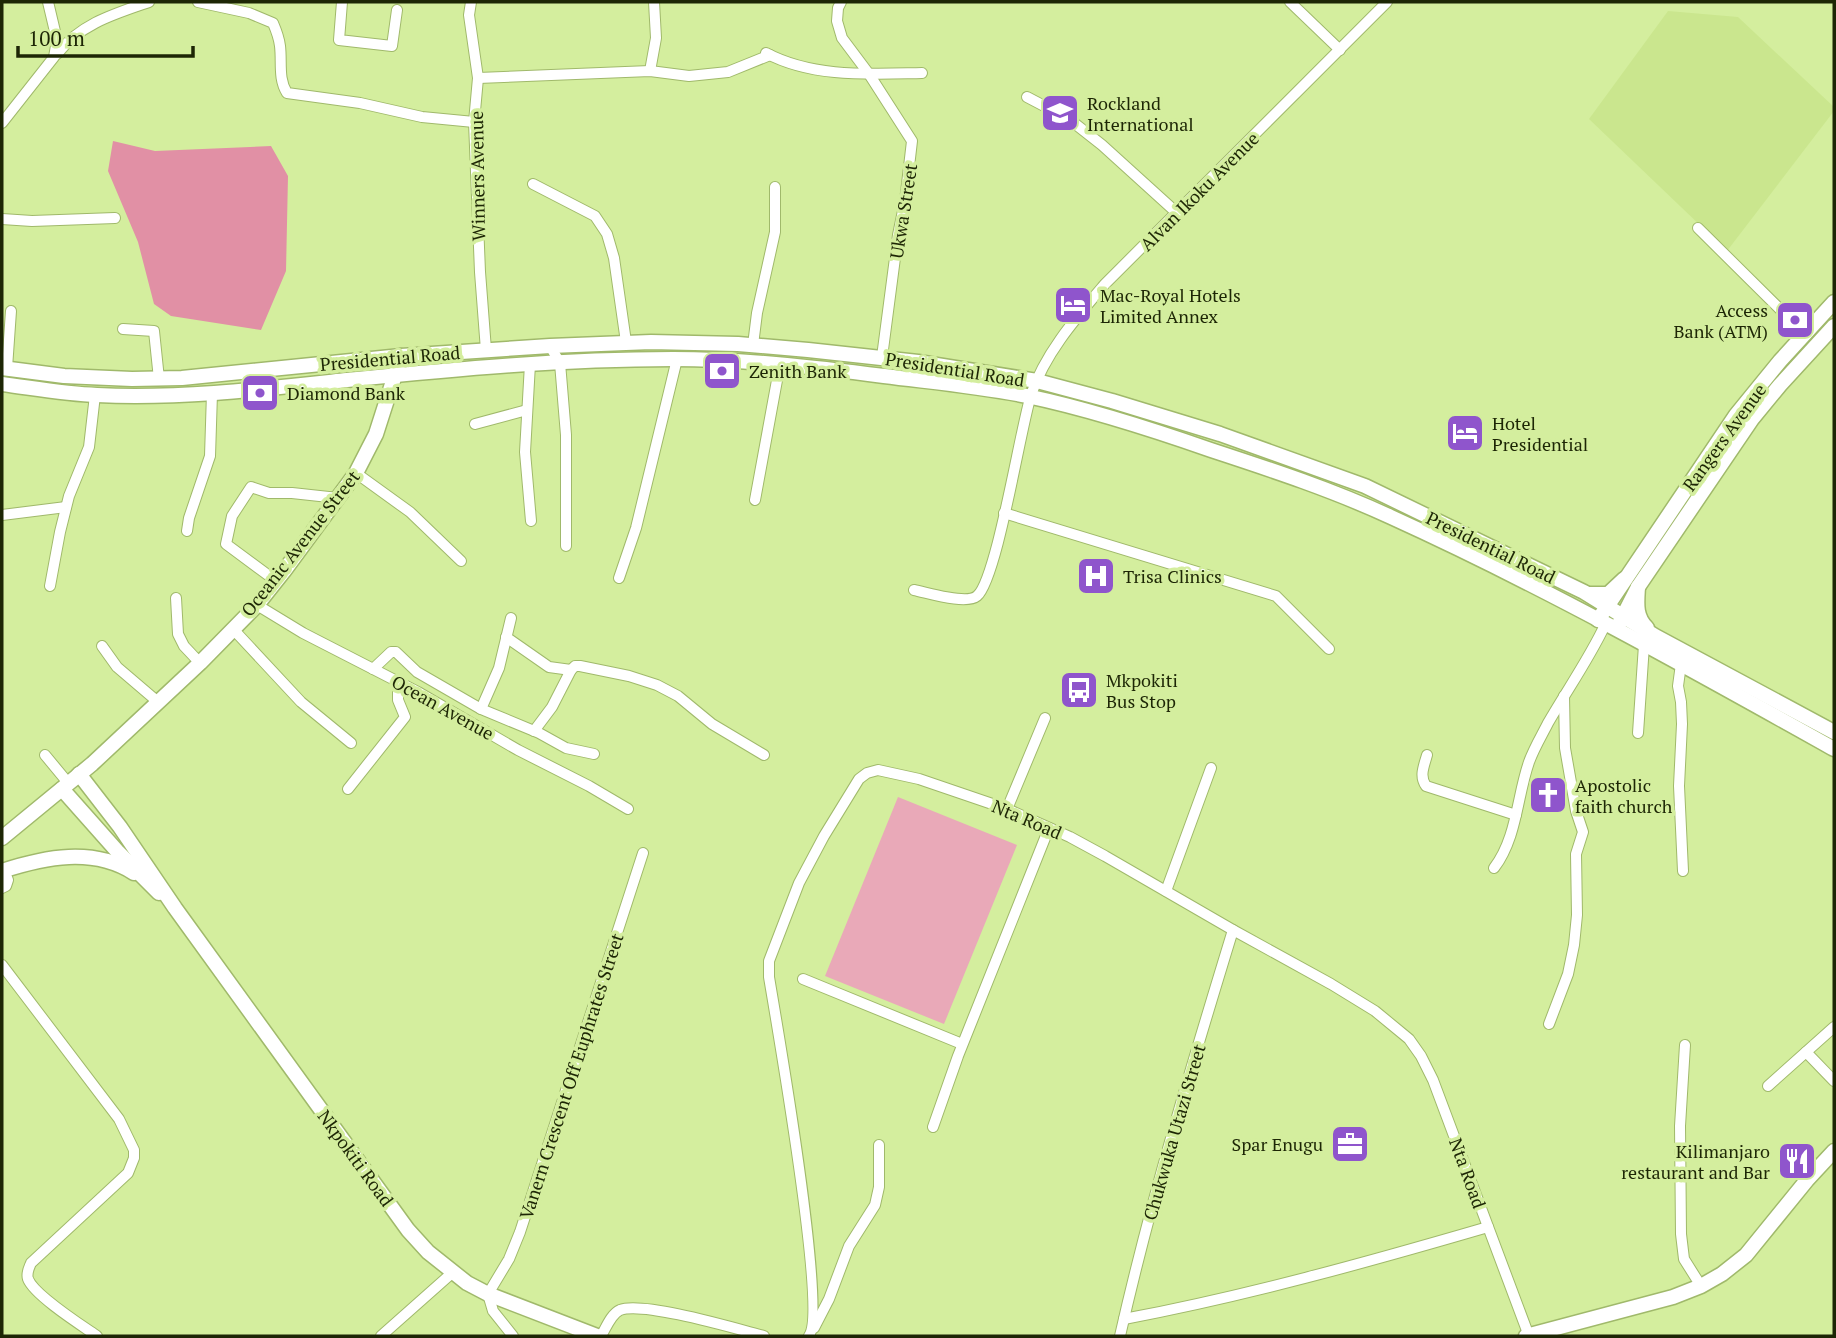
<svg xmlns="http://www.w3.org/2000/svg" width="1836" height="1338" font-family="'PT Serif',serif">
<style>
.built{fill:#cae68e}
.green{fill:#e9a9b8}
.forest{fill:#e190a5}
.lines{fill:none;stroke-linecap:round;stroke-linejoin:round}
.street-casing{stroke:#a0b96b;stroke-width:12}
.secondary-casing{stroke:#a0b96b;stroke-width:17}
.primary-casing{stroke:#a0b96b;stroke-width:17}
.street{stroke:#fff;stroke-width:10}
.secondary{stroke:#fff;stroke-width:14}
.primary{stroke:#fff;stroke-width:14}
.labels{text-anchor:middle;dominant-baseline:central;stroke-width:7;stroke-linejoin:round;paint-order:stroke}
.poi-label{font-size:18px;fill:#1d2605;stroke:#d4ee9e;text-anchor:start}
.street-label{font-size:18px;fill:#1d2605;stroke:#d4ee9e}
</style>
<rect width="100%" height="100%" fill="#d4ee9e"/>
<path class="built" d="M 1668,11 L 1738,17 L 1834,107 L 1834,111 L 1727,251 L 1589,119 Z"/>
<path class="green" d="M 898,797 L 1017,845 L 944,1024 L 825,976 Z"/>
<path class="forest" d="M 113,141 L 155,151 L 271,146 L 288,176 L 286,271 L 261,330 L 171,316 L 154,304 L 138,242 L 108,171 Z"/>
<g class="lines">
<defs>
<g id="street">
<path d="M 198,2 L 249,13 L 273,23 C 276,30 279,37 280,46 C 282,62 278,79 287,93 L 360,103 L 422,117 L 474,122"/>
<path d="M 342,2 L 339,40 L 392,46 L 397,10"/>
<path d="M 471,2 L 469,15 L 478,78 L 474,122 L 480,272 L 486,350"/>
<path d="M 841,2 L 838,8 L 837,21 L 842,38 L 869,74 L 912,141 L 905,201 L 898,235 L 882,357"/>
<path d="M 1290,2 L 1340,50"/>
<path d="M 766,53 C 813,78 870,74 922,73"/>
<path d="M 57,54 C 80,24 114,14 149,2"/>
<path d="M 650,71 L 656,38 L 654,2"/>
<path d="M 478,78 L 650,71 L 689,76 L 728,72 L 770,55"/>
<path d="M 1027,97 L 1069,119 L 1102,145 L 1177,213"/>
<path d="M 2,123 L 54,57 L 57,40 L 48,2"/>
<path d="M 533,184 L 595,216 L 607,234 L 614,258 L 626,342"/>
<path d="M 2,219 L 32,221 L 115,218"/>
<path d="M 1698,228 L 1805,334"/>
<path d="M 123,329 L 154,331 L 159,379"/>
<path d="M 753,345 L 757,313 L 775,232 L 775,187"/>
<path d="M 550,346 L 560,363 L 566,435 L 566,546"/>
<path d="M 530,364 L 525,452 L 531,521"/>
<path d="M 7,368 L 11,311"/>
<path d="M 475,424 L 527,410"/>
<path d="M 356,473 L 410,512 L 461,561"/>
<path d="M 755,500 L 780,364"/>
<path d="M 1004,513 L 1276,596 L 1329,649"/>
<path d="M 2,515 L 66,507"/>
<path d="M 187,531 L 189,518 L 210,456 L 212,393"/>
<path d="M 619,578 L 636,528 L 677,359"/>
<path d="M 276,581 L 226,544 L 232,516 L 251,487 L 269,493 L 292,493 L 338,498"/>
<path d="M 50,586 L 60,532 L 69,496 L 89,447 L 95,395"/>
<path d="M 914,590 C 929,593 966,605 977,596 C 997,579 1020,430 1031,395 C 1045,353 1076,318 1105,284 L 1387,2"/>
<path d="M 176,598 L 178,634 L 184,646 L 200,663"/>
<path d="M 257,605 L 303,633 L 418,692 L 518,750 L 589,786 L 628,809"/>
<path d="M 233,629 L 301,702 L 351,743"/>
<path d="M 506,637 L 549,667 L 571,670"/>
<path d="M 102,646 L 117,667 L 158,702"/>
<path d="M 1681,664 L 1678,686 L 1681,702 L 1682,724 L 1679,786 L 1683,871"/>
<path d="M 373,669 L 391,652 L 396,652 L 417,672 L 481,709 L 539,733 L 566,748 L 594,754"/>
<path d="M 481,709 L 499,668 L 511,618"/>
<path d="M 534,731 L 552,707 L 571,670 L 575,666 L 580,666 L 629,676 L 657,685 L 678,696 L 712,724 L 764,755"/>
<path d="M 1638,733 L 1644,645"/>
<path d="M 45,755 L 69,784"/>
<path d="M 1427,755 C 1424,766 1419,776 1426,786 L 1516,815"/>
<path d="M 348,789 L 405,717 L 398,700 L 398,682"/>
<path d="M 1007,809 L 1045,718"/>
<path d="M 1494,868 C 1517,838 1517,796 1529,762 C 1534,748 1542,735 1548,723 C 1567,690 1589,659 1605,625"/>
<path d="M 2,888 L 6,886 L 8,880 L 4,870"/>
<path d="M 1166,891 L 1211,768"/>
<path d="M 2,965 L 119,1119 L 134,1150 L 134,1158 L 128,1173 L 31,1263 C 29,1268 26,1273 28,1279 C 34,1295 81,1325 97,1336"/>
<path d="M 803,979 L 962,1044"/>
<path d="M 1549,1024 L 1568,974 L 1574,945 L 1577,915 L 1576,854 L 1583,832 L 1576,811 L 1565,748 L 1564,696"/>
<path d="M 1685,1045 L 1680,1126 L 1681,1234 L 1684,1259 L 1701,1286"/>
<path d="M 1806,1052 L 1834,1081"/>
<path d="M 1768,1086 L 1834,1027"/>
<path d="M 933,1127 L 958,1056 L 1049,828"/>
<path d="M 1124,1319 C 1246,1296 1368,1262 1488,1227"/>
<path d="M 814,1328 L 829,1299 L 849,1246 L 875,1205 L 879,1187 L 879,1145"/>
<path d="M 381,1336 L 452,1273"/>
<path d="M 513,1336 L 493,1311 L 488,1294 L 509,1259 L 520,1232 L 643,853"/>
<path d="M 601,1336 C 606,1328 611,1314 620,1310 C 643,1301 737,1329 764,1336"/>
<path d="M 809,1336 C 827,1311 777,1025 769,977 L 769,961 L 799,883 L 824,836 L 859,779 L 867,773 L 878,770 L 919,779 L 1007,809 L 1070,837 L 1105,856 L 1233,930 L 1331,984 L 1375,1011 L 1409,1039 L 1421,1056 L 1433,1080 L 1529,1336"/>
<path d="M 1120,1336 C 1151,1199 1192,1064 1233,930"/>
</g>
<g id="secondary">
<path d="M 1598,620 L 1736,415 L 1780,361 L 1834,302"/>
<path d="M 1618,626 L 1638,587 L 1752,419 L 1780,385 L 1834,326"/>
<path d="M 79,774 L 120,827 L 175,908 L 408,1230 L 428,1252 L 467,1283 L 488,1294 L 597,1336"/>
<path d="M 62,789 L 117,851 L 159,893"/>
<path d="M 2,838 L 92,764 L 200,663 L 257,605 L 284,571 L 356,473 L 376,434 L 401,356"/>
<path d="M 2,871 C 45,857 93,847 134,873"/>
<path d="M 1526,1336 L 1673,1297 L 1701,1286 L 1722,1274 L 1746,1255 L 1807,1180 L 1834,1151"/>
</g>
<g id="primary">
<path d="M 2,368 L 64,376 L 132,379 L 182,378 L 401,356 L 550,346 L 651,342 L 738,344 L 808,350 L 918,362 L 1037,381 L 1112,401 L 1220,434 L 1365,486 L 1584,592 L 1655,636 L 1834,732"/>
<path d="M 2,384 C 33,388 65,394 97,395 C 180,399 264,389 347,380 C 455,369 564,359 673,359 C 743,359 814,367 884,376 C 931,382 979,386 1027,396 C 1089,409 1151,429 1211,450 C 1272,470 1333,490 1391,517 C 1543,586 1689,668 1834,749"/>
<path d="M 1638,587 C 1637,603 1635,616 1647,628"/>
<path d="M 1589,594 L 1608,594 L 1624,579"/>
</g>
</defs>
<use href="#street" class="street-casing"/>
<use href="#secondary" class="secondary-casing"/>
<use href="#primary" class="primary-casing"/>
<use href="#street" class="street"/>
<use href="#secondary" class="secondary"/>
<use href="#primary" class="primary"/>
</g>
<defs>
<symbol id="university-square" viewBox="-11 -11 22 22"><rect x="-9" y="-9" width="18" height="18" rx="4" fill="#8f55cc" stroke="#d4ee9e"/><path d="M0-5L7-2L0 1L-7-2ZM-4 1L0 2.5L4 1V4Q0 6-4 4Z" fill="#fff"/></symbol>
<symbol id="hotel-square" viewBox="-11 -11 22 22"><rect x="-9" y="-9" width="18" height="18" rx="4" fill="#8f55cc" stroke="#d4ee9e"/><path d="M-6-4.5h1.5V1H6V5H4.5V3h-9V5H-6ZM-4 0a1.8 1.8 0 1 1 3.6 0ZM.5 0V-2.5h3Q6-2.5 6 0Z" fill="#fff"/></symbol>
<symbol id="bank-square" viewBox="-11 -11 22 22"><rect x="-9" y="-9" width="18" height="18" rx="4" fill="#8f55cc" stroke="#d4ee9e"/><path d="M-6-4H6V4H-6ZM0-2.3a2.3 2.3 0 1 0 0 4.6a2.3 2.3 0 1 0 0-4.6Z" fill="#fff"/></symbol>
<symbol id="hospital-square" viewBox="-11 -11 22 22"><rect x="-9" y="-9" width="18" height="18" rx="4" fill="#8f55cc" stroke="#d4ee9e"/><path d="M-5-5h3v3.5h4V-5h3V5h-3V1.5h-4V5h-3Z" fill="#fff"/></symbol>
<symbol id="bus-square" viewBox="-11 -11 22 22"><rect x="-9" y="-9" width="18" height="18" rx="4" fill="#8f55cc" stroke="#d4ee9e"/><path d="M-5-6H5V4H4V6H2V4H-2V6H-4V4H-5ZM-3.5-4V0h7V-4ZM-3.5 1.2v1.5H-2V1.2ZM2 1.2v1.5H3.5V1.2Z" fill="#fff"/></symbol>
<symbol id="church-square" viewBox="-11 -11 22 22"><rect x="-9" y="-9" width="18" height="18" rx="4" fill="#8f55cc" stroke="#d4ee9e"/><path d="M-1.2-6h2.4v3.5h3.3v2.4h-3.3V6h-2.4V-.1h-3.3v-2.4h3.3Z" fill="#fff"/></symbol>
<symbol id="office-square" viewBox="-11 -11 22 22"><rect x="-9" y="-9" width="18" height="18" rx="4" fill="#8f55cc" stroke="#d4ee9e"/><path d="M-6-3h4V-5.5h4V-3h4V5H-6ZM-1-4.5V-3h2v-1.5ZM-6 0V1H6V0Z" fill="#fff"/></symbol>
<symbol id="restaurant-square" viewBox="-11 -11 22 22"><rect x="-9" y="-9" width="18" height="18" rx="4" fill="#8f55cc" stroke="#d4ee9e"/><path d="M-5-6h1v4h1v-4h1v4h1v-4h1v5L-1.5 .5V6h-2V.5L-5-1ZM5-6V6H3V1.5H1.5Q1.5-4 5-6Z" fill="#fff"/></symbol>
</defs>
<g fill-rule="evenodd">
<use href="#university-square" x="1038" y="91" width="44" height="44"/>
<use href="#hotel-square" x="1051" y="283" width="44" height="44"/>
<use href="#bank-square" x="1773" y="298" width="44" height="44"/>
<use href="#bank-square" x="700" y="349" width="44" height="44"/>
<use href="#bank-square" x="238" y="371" width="44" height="44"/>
<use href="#hotel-square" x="1443" y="411" width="44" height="44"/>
<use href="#hospital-square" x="1074" y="554" width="44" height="44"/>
<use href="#bus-square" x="1057" y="668" width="44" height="44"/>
<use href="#church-square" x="1526" y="773" width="44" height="44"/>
<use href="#office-square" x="1328" y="1122" width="44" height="44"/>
<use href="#restaurant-square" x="1775" y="1139" width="44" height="44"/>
</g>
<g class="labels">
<g class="poi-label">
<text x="1087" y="103">Rockland<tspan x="1087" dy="21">International</tspan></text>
<text x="1100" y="295">Mac-Royal Hotels<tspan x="1100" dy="21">Limited Annex</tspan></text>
<text x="1768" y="310" text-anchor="end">Access<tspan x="1768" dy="21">Bank (ATM)</tspan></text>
<text x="749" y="371">Zenith Bank</text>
<text x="287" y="393">Diamond Bank</text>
<text x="1492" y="423">Hotel<tspan x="1492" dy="21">Presidential</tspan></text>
<text x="1123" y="576">Trisa Clinics</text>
<text x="1106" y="680">Mkpokiti<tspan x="1106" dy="21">Bus Stop</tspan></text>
<text x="1575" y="785">Apostolic<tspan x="1575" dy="21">faith church</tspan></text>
<text x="1323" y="1144" text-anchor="end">Spar Enugu</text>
<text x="1770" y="1151" text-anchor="end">Kilimanjaro<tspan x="1770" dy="21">restaurant and Bar</tspan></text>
</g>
<g class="street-label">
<text transform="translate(477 176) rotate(-91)">Winners Avenue</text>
<text transform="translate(1199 191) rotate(-45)">Alvan Ikoku Avenue</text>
<text transform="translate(903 211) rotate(-81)">Ukwa Street</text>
<text transform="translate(390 358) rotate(-5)">Presidential Road</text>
<text transform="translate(955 369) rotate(9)">Presidential Road</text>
<text transform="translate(1724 437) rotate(-54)">Rangers Avenue</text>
<text transform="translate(300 543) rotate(-52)">Oceanic Avenue Street</text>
<text transform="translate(1491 547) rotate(26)">Presidential Road</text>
<text transform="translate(443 707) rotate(29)">Ocean Avenue</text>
<text transform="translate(1027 819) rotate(23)">Nta Road</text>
<text transform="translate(571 1076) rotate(-72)">Vanern Crescent Off Euphrates Street</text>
<text transform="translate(1174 1132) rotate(-74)">Chukwuka Utazi Street</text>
<text transform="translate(356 1158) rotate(54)">Nkpokiti Road</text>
<text transform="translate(1468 1173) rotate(70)">Nta Road</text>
</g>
</g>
<rect width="1836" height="1338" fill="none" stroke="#1d2605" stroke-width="7"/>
<path d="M18 46v10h175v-10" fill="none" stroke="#1d2605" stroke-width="3.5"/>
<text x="28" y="46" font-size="21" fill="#1d2605" stroke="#d4ee9e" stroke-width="5" paint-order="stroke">100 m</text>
</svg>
